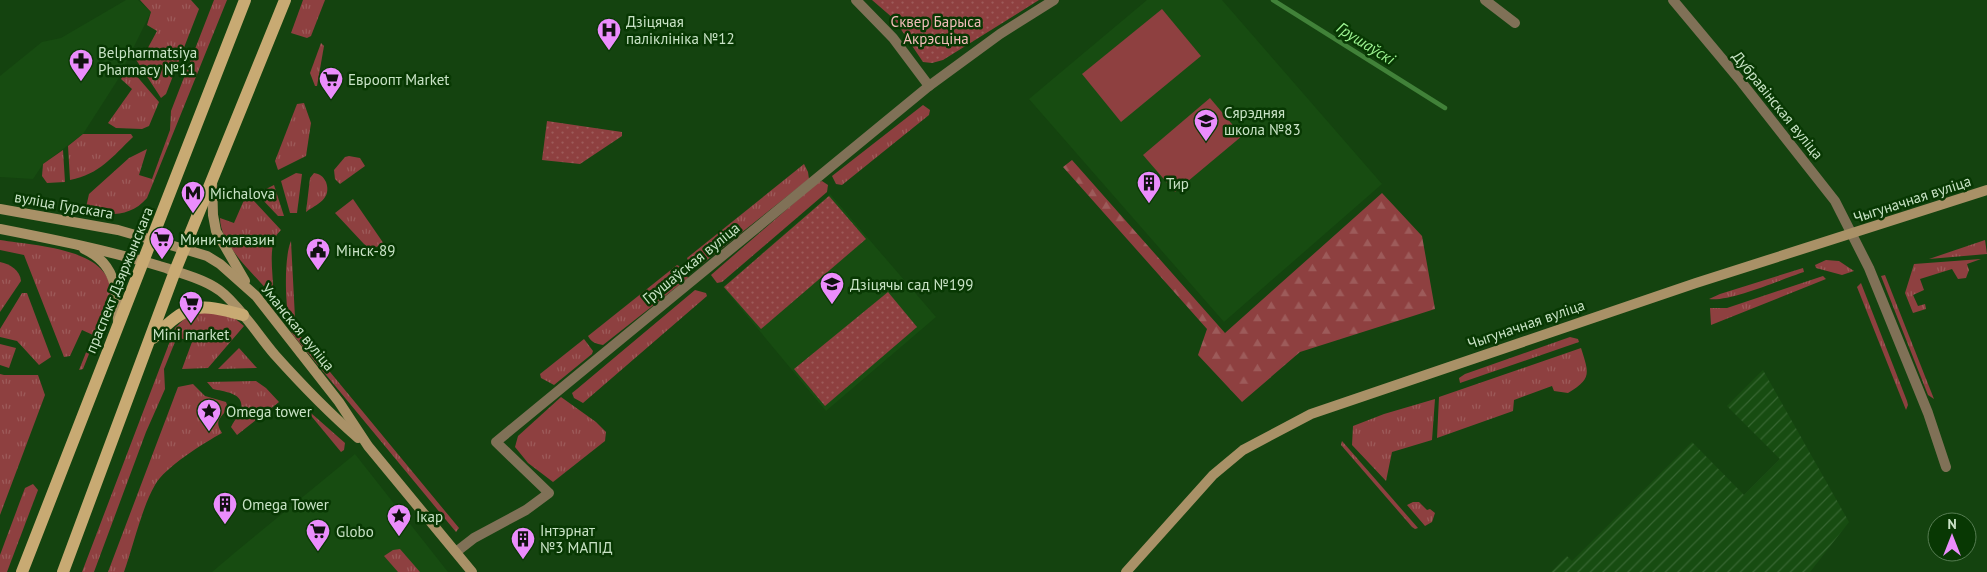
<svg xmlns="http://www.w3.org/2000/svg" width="1987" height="572" font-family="'PT Sans',sans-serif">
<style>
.built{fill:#174c11}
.industrial{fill:url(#industrial-furrows)}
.grass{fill:url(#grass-tufts)}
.forest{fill:url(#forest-firs)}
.park{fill:url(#park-dots)}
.pitch{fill:#8e4040}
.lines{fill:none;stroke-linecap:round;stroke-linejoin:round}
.stream{stroke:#418239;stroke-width:4.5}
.minor{stroke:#807157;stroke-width:10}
.secondary{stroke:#a99167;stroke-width:10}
.primary{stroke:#c8aa73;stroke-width:12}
.labels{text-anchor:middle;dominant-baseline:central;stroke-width:5;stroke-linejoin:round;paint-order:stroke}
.poi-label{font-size:15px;fill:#c9e3c6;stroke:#083803;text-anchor:start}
.park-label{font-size:15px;fill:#f3bdba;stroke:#083803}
.street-label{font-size:15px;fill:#c9e3c6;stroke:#083803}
.water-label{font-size:16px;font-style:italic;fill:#9df492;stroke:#083803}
</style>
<defs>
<pattern id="industrial-furrows" width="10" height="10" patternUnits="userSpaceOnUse" patternTransform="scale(1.25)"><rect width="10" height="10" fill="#174c11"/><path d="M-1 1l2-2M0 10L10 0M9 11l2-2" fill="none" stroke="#376632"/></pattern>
<pattern id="grass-tufts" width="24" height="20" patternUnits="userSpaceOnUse" patternTransform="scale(1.25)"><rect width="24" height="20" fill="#8e4040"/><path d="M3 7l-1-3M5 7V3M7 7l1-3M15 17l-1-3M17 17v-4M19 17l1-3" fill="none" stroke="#9d5b5a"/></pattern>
<pattern id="forest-firs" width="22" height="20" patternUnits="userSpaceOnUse" patternTransform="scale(1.25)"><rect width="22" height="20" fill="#8e4040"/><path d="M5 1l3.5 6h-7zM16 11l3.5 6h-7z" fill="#9d5b5a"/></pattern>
<pattern id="park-dots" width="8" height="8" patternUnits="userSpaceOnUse" patternTransform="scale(1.25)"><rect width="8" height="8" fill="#8e4040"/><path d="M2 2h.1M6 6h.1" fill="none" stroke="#9d5b5a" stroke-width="1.8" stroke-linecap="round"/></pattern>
</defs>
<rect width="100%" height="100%" fill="#14430f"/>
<g class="built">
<path d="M 126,0 L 138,0 L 151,12 L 117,81 L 83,134 L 43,164 L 33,179 L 0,177 L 0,76 L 42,42 L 61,38 Z"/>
<path d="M 1147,0 L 1222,0 L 1382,184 L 1224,322 L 1029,99 Z"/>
<path d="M 830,194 L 936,317 L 826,411 L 723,287 Z"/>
<path d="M 355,454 L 448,572 L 212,572 L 238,550 Z"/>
</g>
<path class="industrial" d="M 1763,370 L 1849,522 L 1810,572 L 1551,572 L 1567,556 L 1572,561 L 1692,442 L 1744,495 L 1780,459 L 1727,406 Z"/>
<g class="grass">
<path d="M 140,0 L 191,0 L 199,9 L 166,94 L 161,98 L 131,52 L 143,57 L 157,31 L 147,25 L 151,12 Z"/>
<path d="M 214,0 L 227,0 L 147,198 C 130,218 108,215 85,212 L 89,194 L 129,158 L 147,149 L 139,175 L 152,179 L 170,130 L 171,111 Z"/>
<path d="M 303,0 L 325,0 L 311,36 L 307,38 L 291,33 Z"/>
<path d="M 321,43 L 324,46 L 317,86 L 315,86 L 310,73 Z"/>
<path d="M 128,66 L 159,102 L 149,126 L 142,129 L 116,128 L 108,123 L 132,89 L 121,79 Z"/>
<path d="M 304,103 L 311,123 L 306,156 L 278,170 L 275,161 L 297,104 Z"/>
<path d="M 923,105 L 930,110 L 929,115 L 842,185 L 836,184 L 832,176 Z"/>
<path d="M 83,134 L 131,134 L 133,137 C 112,157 100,174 70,180 L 68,146 Z"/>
<path d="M 63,150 L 65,182 L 47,183 L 42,176 L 43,164 Z"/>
<path d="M 349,156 L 360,158 L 365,166 L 340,184 L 335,179 L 334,170 L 345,157 Z"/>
<path d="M 804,164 L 808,172 L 809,179 L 702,264 L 696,267 L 689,263 L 687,258 Z"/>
<path d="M 296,173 L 302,174 L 297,213 L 290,213 L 281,181 Z"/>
<path d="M 314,173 C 320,174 323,176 326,182 C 332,199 317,204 306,212 L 310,178 Z"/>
<path d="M 822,181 L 828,185 L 827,192 L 722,282 L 717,283 L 711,275 L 719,268 L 817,183 Z"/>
<path d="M 274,185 L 284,216 L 278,216 L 260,197 L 260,192 Z"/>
<path d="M 249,198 L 253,200 L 281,230 C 267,242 273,270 273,287 L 268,291 C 251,271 220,244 220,218 L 234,223 L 244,200 Z"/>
<path d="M 353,199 L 384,244 L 371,249 L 364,244 L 335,213 Z"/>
<path d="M 0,240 C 35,246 120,248 110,301 C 109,307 105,313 103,319 C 96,335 90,352 83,369 L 79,370 L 93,335 L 82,330 L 70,356 L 64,357 L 24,255 L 0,250 Z"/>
<path d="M 1985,240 L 1987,254 L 1929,259 Z"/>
<path d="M 291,241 L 295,318 L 297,332 L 459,528 L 456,532 L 293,335 C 285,319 283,259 291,241 Z"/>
<path d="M 1981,259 L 1967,264 L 1969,270 L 1966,278 L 1958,279 L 1952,269 L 1920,279 L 1924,290 L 1913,295 L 1918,306 L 1925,304 L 1926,309 L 1913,313 L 1905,293 L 1914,264 Z"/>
<path d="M 1826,260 L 1839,261 L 1854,271 L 1842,275 L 1816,268 L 1815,265 Z"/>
<path d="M 0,262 C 10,264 20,270 21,281 L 0,312 Z"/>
<path d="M 677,265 L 683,268 L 688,278 L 603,345 C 596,344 591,342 588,336 Z"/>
<path d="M 1803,268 L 1804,272 C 1782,279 1730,302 1709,299 L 1720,294 Z"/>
<path d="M 1885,275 L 1934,399 L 1928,395 L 1881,276 Z"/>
<path d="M 1823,276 L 1826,279 L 1711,325 L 1710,308 L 1727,308 Z"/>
<path d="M 1861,283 L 1907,401 L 1908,405 L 1906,410 L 1857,287 Z"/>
<path d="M 695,290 L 706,293 L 707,296 L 583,403 L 574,398 L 572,393 L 577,389 Z"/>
<path d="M 22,293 L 27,293 L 51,357 L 39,365 L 17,341 L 0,337 L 0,329 Z"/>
<path d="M 202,312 L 232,316 L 244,326 L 208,368 L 182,369 L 192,342 L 177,337 L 164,369 L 165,389 L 146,432 L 94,572 L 82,572 L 175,328 L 184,319 Z"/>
<path d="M 1570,337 L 1578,339 L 1579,342 L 1460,383 L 1459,378 L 1465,374 Z"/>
<path d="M 584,339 L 593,351 L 592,354 L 554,385 L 541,378 L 540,374 Z"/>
<path d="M 0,344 L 16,348 L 9,368 L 0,365 Z"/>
<path d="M 239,348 L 257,368 L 218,369 Z"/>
<path d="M 1581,348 C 1589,373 1592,379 1568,393 L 1554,391 L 1552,386 L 1514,400 L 1513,411 L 1437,438 L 1439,397 Z"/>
<path d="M 0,374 L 4,375 L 38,375 L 45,395 L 0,515 Z"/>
<path d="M 256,381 L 266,388 L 279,402 L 237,435 L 231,427 C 233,422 237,418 239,414 C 249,393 225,392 213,389 L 207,382 Z"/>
<path d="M 193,384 L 205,396 L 226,402 L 228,408 C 220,419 214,420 222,433 C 204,443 165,467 155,485 C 142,507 133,547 124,572 L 108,572 L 178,387 Z"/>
<path d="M 561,397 L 596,422 L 606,432 L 605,441 L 553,482 L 528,463 L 515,447 L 518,436 Z"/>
<path d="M 1435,399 L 1432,440 L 1392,452 L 1386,481 L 1352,445 L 1353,426 L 1384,414 Z"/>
<path d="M 303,406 L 345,443 L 344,450 L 341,452 Z"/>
<path d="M 1342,441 L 1418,528 L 1415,529 L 1412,527 L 1341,445 Z"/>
<path d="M 33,484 L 38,490 L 7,572 L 0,572 L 0,555 L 25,488 Z"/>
<path d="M 1413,502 L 1419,502 L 1427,510 L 1430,509 L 1435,513 L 1432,522 L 1425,526 L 1407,505 Z"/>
<path d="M 400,549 L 420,572 L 398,572 L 384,556 L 393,550 Z"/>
</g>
<path class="forest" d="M 1072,160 L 1225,333 L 1382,193 L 1422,236 L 1435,309 L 1300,352 L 1242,402 L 1198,355 L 1207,329 L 1063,167 Z"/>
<g class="park">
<path d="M 872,0 L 1039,0 L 943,60 L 932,63 L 923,62 L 894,19 Z"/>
<path d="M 547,121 L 622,132 L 622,136 L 580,164 L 542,160 Z"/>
<path d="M 829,196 L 866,239 L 761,329 L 724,287 Z"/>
<path d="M 888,292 L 917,327 L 825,406 L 794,369 Z"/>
</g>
<g class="pitch">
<path d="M 1162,9 L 1201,56 L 1121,122 L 1082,74 Z"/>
<path d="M 1210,98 L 1242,136 L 1175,192 L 1143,155 Z"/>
</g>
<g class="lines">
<path class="stream" d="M 1273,0 L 1445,108"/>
<g class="minor">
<path d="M 856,0 L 893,38 L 929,86"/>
<path d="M 1485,0 L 1515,23"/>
<path d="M 1673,0 L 1739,79 L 1835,201 L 1869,268 L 1928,413 L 1946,467"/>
<path d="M 456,552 L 474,538 L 526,510 L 549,493 L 496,442 L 929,86 L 1000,34 L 1054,0"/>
</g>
<g class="secondary">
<path d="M 212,181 L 213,215 L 216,231 L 245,281"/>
<path d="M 0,209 L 118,230 L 184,249 L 207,256 L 220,264 L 256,296 L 339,402 L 368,446 L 472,572"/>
<path d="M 0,229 C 56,240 111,251 166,268 C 185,275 208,280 224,294 C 244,312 258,335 275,355 C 301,384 328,412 358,438"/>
<path d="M 84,249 C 117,264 117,291 118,323"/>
<path d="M 1126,572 L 1213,475 L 1243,450 L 1311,414 L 1696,283 L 1987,190"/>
</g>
<g class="primary">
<path d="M 153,338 C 187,304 197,302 243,315"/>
<path d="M 22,572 L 245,0"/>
<path d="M 63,572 L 175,271 L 285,0"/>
</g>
</g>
<defs>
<symbol id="hospital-pin" viewBox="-11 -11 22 30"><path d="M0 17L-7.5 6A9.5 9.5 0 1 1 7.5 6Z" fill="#eb8dfc" stroke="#083803"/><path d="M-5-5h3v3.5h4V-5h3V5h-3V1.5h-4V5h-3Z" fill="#111"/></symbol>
<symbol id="pharmacy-pin" viewBox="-11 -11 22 30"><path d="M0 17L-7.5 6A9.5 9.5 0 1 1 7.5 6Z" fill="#eb8dfc" stroke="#083803"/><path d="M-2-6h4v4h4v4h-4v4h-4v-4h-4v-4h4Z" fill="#111"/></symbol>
<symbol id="supermarket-pin" viewBox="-11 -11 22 30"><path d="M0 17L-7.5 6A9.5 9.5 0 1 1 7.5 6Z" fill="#eb8dfc" stroke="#083803"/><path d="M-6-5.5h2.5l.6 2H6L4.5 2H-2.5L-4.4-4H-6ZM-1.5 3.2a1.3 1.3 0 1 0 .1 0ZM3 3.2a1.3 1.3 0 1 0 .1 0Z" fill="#111"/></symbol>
<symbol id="school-pin" viewBox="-11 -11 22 30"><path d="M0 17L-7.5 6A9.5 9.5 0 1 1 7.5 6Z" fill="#eb8dfc" stroke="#083803"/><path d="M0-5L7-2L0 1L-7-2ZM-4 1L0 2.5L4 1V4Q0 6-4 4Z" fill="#111"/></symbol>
<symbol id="building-pin" viewBox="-11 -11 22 30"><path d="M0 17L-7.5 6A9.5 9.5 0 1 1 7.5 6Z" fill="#eb8dfc" stroke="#083803"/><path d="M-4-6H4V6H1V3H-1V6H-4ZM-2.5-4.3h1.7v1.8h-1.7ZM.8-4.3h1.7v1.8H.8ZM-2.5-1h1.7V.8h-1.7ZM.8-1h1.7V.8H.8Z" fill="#111"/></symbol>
<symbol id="metro-pin" viewBox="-11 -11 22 30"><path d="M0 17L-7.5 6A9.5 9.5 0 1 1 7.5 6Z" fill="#eb8dfc" stroke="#083803"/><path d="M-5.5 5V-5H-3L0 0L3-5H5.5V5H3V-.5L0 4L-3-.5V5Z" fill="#111"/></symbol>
<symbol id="civic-pin" viewBox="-11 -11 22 30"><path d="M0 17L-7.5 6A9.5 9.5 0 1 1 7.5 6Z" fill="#eb8dfc" stroke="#083803"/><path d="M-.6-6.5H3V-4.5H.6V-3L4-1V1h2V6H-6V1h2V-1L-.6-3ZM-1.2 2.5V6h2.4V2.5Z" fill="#111"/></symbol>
<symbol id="sight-pin" viewBox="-11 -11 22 30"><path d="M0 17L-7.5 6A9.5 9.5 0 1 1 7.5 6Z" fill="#eb8dfc" stroke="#083803"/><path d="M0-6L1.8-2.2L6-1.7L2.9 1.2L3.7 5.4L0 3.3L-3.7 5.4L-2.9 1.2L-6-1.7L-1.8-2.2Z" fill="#111"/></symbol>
</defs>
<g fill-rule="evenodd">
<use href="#hospital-pin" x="595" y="16" width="28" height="38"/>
<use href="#pharmacy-pin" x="67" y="47" width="28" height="38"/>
<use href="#supermarket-pin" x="317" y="65" width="28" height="38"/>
<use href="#school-pin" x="1192" y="107" width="28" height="38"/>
<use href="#building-pin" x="1135" y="169" width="28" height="38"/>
<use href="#metro-pin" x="179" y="179" width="28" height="38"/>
<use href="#supermarket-pin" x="148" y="225" width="28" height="38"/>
<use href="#civic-pin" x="304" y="236" width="28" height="38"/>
<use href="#school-pin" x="818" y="270" width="28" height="38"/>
<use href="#supermarket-pin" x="177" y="289" width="28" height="38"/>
<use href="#sight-pin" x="195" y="397" width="28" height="38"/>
<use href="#building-pin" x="211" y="490" width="28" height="38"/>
<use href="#sight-pin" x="385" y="502" width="28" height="38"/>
<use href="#supermarket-pin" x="304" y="517" width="28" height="38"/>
<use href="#building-pin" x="509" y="525" width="28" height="38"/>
</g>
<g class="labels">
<g class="poi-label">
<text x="626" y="21">Дзіцячая<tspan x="626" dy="17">паліклініка №12</tspan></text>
<text x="98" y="52">Belpharmatsiya<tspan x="98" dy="17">Pharmacy №11</tspan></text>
<text x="348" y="79">Евроопт Market</text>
<text x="1224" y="112">Сярэдняя<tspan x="1224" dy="17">школа №83</tspan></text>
<text x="1166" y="183">Тир</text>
<text x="210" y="193">Michalova</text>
<text x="180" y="239">Мини-магазин</text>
<text x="336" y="250">Мінск-89</text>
<text x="850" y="284">Дзіцячы сад №199</text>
<text x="191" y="334" text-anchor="middle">Mini market</text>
<text x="226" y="411">Omega tower</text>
<text x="242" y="504">Omega Tower</text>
<text x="416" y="516">Ікар</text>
<text x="540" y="530">Інтэрнат<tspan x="540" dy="17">№3 МАПІД</tspan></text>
<text x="336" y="531">Globo</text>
</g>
<g class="park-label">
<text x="936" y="21">Сквер Барыса<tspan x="936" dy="17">Акрэсціна</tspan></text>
</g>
<g class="street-label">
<text transform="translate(1778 105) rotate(51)">Дубравінская вуліца</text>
<text transform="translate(1912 199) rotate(-18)">Чыгуначная вуліца</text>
<text transform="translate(64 205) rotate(10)">вуліца Гурскага</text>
<text transform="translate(691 263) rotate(-39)">Грушаўская вуліца</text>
<text transform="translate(119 280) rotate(-68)">праспект Дзяржынскага</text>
<text transform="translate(1526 324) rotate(-19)">Чыгуначная вуліца</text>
<text transform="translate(298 327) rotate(51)">Уманская вуліца</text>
</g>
<g class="water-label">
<text transform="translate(1366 43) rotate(32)">Грушаўскі</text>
</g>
</g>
<g transform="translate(1952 537)"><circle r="24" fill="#083803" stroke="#557c51"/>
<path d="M0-4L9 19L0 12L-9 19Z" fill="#eb8dfc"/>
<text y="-8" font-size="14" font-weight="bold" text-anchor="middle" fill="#c9e3c6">N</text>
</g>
</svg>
